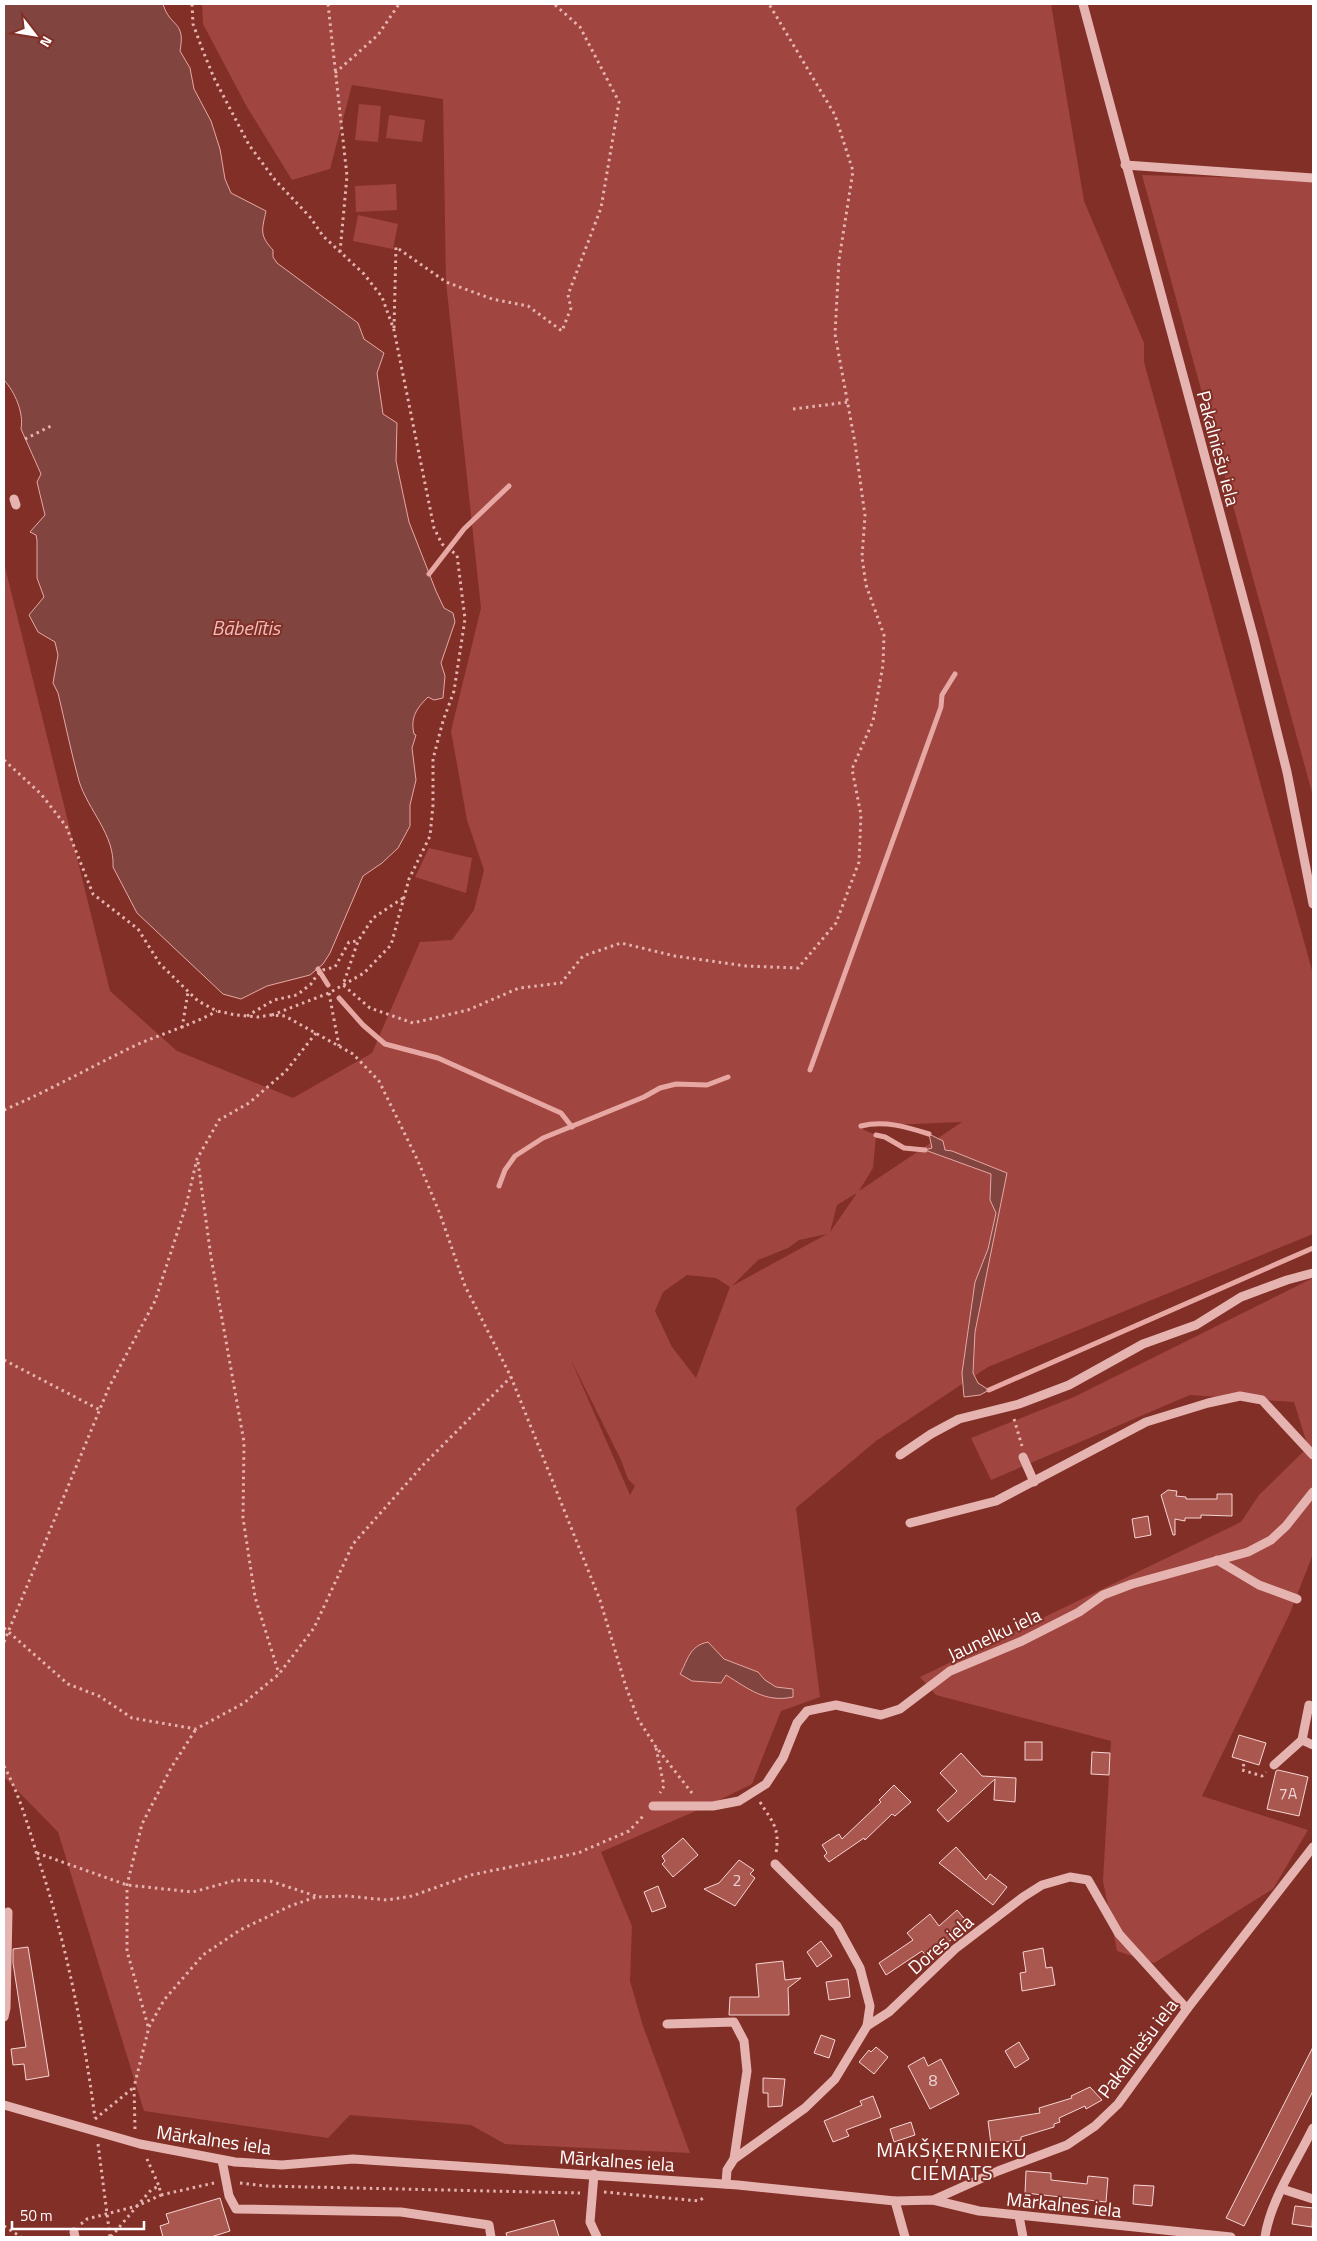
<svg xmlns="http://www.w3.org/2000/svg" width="1317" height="2241" font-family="'Titillium Web',sans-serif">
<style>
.green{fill:#a0453f;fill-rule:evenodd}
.water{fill:#81443f;stroke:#e7a8a4}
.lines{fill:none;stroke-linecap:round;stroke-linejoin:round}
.stream{stroke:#e7a8a4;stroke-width:5}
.building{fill:#aa5750;stroke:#f5d5d3}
.path{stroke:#e6b4b0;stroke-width:3;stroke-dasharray:2.5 4;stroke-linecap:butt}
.minor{stroke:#e6b4b0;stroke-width:9}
.labels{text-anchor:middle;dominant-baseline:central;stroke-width:4;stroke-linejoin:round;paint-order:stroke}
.number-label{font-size:16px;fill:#ead5d3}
.street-label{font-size:19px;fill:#fff;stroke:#822f27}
.water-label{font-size:20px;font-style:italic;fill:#eebebb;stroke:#822f27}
.neighbourhood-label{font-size:20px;letter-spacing:1px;fill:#fff;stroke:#822f27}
</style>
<rect width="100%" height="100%" fill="#822f27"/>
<g class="green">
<path d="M 202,4 L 1051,4 L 1084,201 L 1144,343 L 1144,362 L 1313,974 L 1313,1234 L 988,1367 L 876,1441 L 796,1508 L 820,1697 L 781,1711 L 752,1784 L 705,1807 L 601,1852 L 632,1926 L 630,1981 L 643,2026 L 690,2153 L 505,2144 L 471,2125 L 350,2115 L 328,2138 L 144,2111 L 58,1832 L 4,1777 L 4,563 L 110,991 L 177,1051 L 293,1098 L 372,1053 L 420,942 L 452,940 L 474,910 L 484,870 L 467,820 L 451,731 L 481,608 L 446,282 L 443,99 L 352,85 L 330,169 L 292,180 L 247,107 L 203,24 ZM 962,1122 L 859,1191 L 873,1168 L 876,1135 L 864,1130 L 861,1126 ZM 857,1193 L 830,1232 L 837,1205 ZM 827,1234 L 732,1286 L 758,1260 L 788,1248 L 799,1240 ZM 687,1275 L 716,1278 L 730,1287 L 696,1378 L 672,1347 L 655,1311 L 663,1292 ZM 571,1360 L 621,1460 L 628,1479 L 635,1486 L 630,1495 Z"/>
<path d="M 359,104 L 381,106 L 378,142 L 355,140 Z"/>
<path d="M 389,115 L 425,120 L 422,142 L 386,138 Z"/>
<path d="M 1142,175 L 1313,180 L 1313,796 Z"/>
<path d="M 396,184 L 397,210 L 356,212 L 355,186 Z"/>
<path d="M 358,215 L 398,224 L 393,249 L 353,241 Z"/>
<path d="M 429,848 L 472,858 L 466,893 L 415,877 Z"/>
<path d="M 1313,1278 L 1313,1554 L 1290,1613 L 1202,1796 L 1308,1830 L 1273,1889 L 1154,1963 L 1117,1951 L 1103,1881 L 1111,1741 L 936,1695 L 920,1677 L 1241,1522 L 1259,1495 L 1308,1447 L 1294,1402 L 1190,1395 L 991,1480 L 971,1438 L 1074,1397 Z"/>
</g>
<g class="water">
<path d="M 4,4 L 163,4 C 170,28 186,20 180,51 L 190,68 L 194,89 L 211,121 L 220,149 L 225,179 L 231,193 L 266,211 C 262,230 259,235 273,250 L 273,257 L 277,263 L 358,323 L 364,339 L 384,353 L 377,373 L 383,414 L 397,423 L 396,461 L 409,522 L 436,591 L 444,608 L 453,613 L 455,622 L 441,663 L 445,676 L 443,698 L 434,700 L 428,697 C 417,708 410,717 414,734 L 416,735 L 412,748 L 416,780 L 410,805 L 410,826 L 398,848 L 382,863 L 363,876 L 330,953 L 323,964 L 310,975 L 267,986 L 241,999 L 223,994 L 137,913 L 113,867 C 115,835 88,810 79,781 C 71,752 65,722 58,693 L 53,683 L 58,655 L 55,642 L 38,632 L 29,615 L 44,597 L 37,578 L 37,540 L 36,535 L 30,532 L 45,515 L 37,482 L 41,474 L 21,429 C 24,413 15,392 4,380 Z"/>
<path d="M 929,1134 L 943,1141 L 945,1150 L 952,1151 L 1007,1173 L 975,1332 L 973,1373 L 978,1383 L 989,1390 L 980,1395 L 964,1397 L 962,1373 L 975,1282 L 988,1249 L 996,1213 L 990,1200 L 991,1174 L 925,1150 L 932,1148 Z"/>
<path d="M 708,1642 L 724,1659 L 758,1672 L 765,1680 L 776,1687 L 793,1689 L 793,1697 C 765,1703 749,1689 726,1675 L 721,1683 L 692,1681 L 680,1674 C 688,1660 689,1646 708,1642 Z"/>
</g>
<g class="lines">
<g class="stream">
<path d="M 429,574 L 464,529 L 509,486"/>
<path d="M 318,969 L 328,985"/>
<path d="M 339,998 L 363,1025 L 385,1044 L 438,1058 L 561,1113 L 572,1127"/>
<path d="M 810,1070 L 941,707 L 942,695 L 955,674"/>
<path d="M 861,1126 C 884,1120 907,1127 929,1134"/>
<path d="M 876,1135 L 885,1137 L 904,1148 L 925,1150"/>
<path d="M 499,1186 L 505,1170 L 515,1156 L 543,1138 L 644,1097 L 660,1088 L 676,1084 L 707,1085 L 728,1077"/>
<path d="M 989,1390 L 1313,1248"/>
</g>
</g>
<g class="building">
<path d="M 1168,1490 L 1177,1491 L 1176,1496 L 1186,1497 L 1186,1499 L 1217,1499 L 1217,1494 L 1232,1494 L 1232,1516 L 1201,1515 L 1201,1518 L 1185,1518 L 1185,1521 L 1175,1519 L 1175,1535 L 1173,1535 L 1161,1495 Z"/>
<path d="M 1148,1516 L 1151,1535 L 1135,1538 L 1132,1519 Z"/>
<path d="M 1239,1735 L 1266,1743 L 1259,1765 L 1232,1757 Z"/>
<rect x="1025" y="1742" width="17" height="18"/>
<path d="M 1092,1752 L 1110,1753 L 1109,1775 L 1091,1774 Z"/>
<path d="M 961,1753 L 982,1776 L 1016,1778 L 1015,1802 L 994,1800 L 995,1779 L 948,1822 L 937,1810 L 957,1791 L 940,1773 Z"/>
<path d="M 1278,1770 L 1308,1777 L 1299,1816 L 1267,1809 L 1276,1771 Z"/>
<path d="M 894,1785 L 911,1802 L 895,1816 L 892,1814 L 865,1840 L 864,1838 L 829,1862 L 824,1856 L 827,1853 L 822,1845 L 839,1834 L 842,1839 L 881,1802 L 879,1800 Z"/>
<path d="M 683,1838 L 698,1855 L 673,1877 L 662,1864 L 665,1861 L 662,1856 Z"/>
<path d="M 956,1847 L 986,1880 L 990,1874 L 1007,1887 L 993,1905 L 939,1863 Z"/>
<path d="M 739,1860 L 754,1870 L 750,1874 L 755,1878 L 735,1906 L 704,1889 L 719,1883 Z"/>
<path d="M 658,1886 L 666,1907 L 652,1912 L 644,1892 Z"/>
<path d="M 957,1910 L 969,1924 L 956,1936 L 928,1958 L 922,1951 L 886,1975 L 879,1963 L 913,1940 L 907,1933 L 930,1914 L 939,1926 Z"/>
<path d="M 821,1941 L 832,1956 L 817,1967 L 807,1952 Z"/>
<path d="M 28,1947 L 49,2076 L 26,2080 L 24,2064 L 13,2065 L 11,2049 L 26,2047 L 13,1963 L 13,1949 Z"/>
<path d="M 1043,1948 L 1046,1968 L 1052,1967 L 1055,1985 L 1022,1991 L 1020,1973 L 1026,1972 L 1023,1952 Z"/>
<path d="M 783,1961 L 785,1980 L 801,1978 L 788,1988 L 789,2015 L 729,2015 L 730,1997 L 759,1997 L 756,1964 Z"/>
<path d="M 848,1979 L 850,1997 L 829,2000 L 826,1982 Z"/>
<path d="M 821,2035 L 835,2040 L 829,2058 L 814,2053 Z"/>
<path d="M 1019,2042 L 1029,2059 L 1015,2068 L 1005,2051 Z"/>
<path d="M 876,2047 L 888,2057 L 874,2074 L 859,2062 L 869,2050 L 871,2052 Z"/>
<path d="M 1313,2047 L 1313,2091 L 1244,2226 L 1226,2218 Z"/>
<path d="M 924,2057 L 928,2066 L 941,2059 L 959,2094 L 930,2109 L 908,2066 Z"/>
<path d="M 763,2078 L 785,2079 L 782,2106 L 768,2107 L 768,2093 L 763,2093 Z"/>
<path d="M 1090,2087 L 1102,2100 L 1086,2109 L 1085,2106 L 1059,2118 L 1060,2122 L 1054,2124 L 1054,2127 L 1021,2137 L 1021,2140 L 991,2144 L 988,2121 L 1040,2113 L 1039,2108 L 1072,2098 L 1071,2096 Z"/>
<path d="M 873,2096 L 881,2117 L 846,2130 L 849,2136 L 833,2142 L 824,2121 L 862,2105 L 860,2101 Z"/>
<path d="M 911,2122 L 915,2135 L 894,2142 L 890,2129 Z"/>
<path d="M 1026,2171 L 1051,2173 L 1051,2180 L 1087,2184 L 1088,2176 L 1108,2178 L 1106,2202 L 1025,2193 Z"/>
<path d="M 1134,2185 L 1154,2186 L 1152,2206 L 1133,2204 Z"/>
<path d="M 220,2198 L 230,2231 L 211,2237 L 163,2237 L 160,2226 L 169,2223 L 166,2214 Z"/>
<path d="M 1295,2206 L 1313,2208 L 1312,2227 L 1292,2224 Z"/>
<path d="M 554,2220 L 559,2237 L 507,2237 L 506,2233 Z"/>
</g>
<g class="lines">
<g class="path">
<path d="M 192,4 L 193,24 L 203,51 L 214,78 L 249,145 L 275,180 L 310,217 L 323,236 L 364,274 L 382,297 L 394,330 L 434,528 L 442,544 L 457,555 L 465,619 L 454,691 L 443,721 L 433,759 L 433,805 L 430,836 L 409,879 L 391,945 L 364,973 L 329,993 L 272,1015"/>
<path d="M 328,4 L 347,176 L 340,252"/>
<path d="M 335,73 L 378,35 L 399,4"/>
<path d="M 394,328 L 396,247 L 446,282 L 492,299 L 528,306 L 562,331 L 571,308 L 568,295 L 601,208 L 619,102 L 580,27 L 554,4"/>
<path d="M 793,409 L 849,402"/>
<path d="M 25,439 L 51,426"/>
<path d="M 4,760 L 41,794 L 66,826 L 93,894 L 138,929 L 160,964 L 198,1001 L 217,1011 L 236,1015 L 258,1017 L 270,1015 L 285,1016 L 353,1054 L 379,1081 L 418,1161 L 440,1214 L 465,1286 L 511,1377 L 600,1600 L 626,1687 L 638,1719 L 656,1747 L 692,1793"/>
<path d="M 403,898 L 373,918 L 358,941 L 343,985 L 370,1008 L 413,1023 L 468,1010 L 519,988 L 561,983 L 583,956 L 621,943 L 675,956 L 746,966 L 798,968 L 836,923 L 859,862 L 861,815 L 852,769 L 873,721 L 883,665 L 884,635 L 866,585 L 862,557 L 865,516 L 855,443 L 835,334 L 839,260 L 853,171 L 835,115 L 769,4"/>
<path d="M 329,993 L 339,1046"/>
<path d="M 247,1016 L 274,1000 L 297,995 L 311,984 L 317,975 L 323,970 L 335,967 L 349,942 L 358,941"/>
<path d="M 182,1028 L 188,992"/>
<path d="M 4,1110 C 48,1091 89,1068 132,1047 C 160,1034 190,1026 217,1011"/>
<path d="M 198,1162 L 211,1257 L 244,1442 L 243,1518 L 255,1597 L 279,1674"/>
<path d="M 4,1360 L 100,1410"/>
<path d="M 1014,1419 L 1022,1446"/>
<path d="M 4,1628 L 68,1684 L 99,1696 L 132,1718 L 196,1729 L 244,1703 L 279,1674 L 314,1628 L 353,1544 L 423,1465 L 511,1377"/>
<path d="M 4,1642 L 109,1387 L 155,1301 L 186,1206 L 197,1159 L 219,1120 L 249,1103 L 286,1071 L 316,1033"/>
<path d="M 656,1748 L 664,1786 L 660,1793"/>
<path d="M 1244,1764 L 1242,1770 L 1262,1776 L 1266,1772"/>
<path d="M 4,1766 C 19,1794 28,1825 37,1855 C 66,1941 83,2028 95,2118"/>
<path d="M 760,1802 C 773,1823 780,1828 776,1853"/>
<path d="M 37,1853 L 127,1885 L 193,1892 L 236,1880 L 270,1881 L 316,1896"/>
<path d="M 148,2026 L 127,1951 L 127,1885 L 142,1824 L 171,1768 L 196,1729"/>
<path d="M 95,2119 L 133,2088"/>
<path d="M 135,2129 L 134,2087 L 149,2027 L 164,2000 L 203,1955 L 240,1930 L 290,1906 L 316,1897 L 347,1896 L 387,1900 L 412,1896 L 471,1875 L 578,1853 L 629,1831 L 645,1814"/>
<path d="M 98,2144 L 110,2237"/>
<path d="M 240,2183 L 265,2186 L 580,2193"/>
<path d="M 604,2192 L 699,2201 L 706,2196"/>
<path d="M 161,2195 L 214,2183"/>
<path d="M 81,2224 L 87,2219 L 137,2206 L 151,2190 L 159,2186 L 147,2159"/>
<path d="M 4,2226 L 21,2237"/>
<path d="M 111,2237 L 137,2206 L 161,2195 L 159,2186"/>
</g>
<g class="minor">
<path d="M 1083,4 L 1254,639 L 1287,772 L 1313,904"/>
<path d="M 1125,165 L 1313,178"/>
<path d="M 14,499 L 16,505"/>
<path d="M 900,1455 L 931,1434 L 959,1419 L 1019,1404 L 1069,1385 L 1143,1344 L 1196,1325 L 1241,1297 L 1287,1280 L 1313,1273"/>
<path d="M 1023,1457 L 1034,1482"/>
<path d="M 910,1523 L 996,1501 L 1146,1422 L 1208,1403 L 1240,1396 L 1262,1400 L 1313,1455"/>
<path d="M 1217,1560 L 1259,1585 L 1297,1599"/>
<path d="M 1313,1707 L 1309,1705 L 1302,1740 L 1313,1745"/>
<path d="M 1274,1765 L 1302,1740"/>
<path d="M 653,1806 L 713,1806 L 739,1801 L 766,1784 L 783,1758 L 797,1723 L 807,1711 L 836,1705 L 881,1715 L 900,1709 L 950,1671 L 1022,1641 L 1079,1612 L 1103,1595 L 1132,1584 L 1248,1552 L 1271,1540 L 1286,1526 L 1313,1492"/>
<path d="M 775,1864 L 837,1926 L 860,1968 L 870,2006 L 867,2026"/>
<path d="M 4,2017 L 6,2008 L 8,1912"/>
<path d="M 667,2024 L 734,2022 L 744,2041 L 747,2071 L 734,2159"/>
<path d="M 4,2105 L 140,2144 L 235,2162 L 282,2165 L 353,2159 L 738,2185 L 895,2201 L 933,2200 L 979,2211 L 1231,2237"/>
<path d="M 222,2160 L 229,2196 L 236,2209 L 401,2212 L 489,2225 L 491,2237"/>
<path d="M 594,2174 L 590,2222 L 597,2237"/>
<path d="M 726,2184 L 727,2170 L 734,2159 L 805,2108 L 835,2079 L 867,2026 L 889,2012 L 955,1949 L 1023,1897 L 1042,1885 L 1070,1877 L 1088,1880 L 1119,1934 L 1187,2009"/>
<path d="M 1282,2189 L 1313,2199"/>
<path d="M 933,2200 L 998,2171 L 1067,2145 L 1095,2126 L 1118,2104 L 1187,2009 L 1313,1847"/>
<path d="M 895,2201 L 905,2237"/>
<path d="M 1019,2216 L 1023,2237"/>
<path d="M 74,2232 L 75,2237"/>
<path d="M 1265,2237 C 1270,2201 1297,2161 1313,2128"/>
</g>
</g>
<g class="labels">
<g class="number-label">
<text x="1288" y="1793">7A</text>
<text x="737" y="1880">2</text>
<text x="933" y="2080">8</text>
</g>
<g class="street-label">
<text transform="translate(1219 448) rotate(75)">Pakalniešu iela</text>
<text transform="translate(994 1634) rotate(-25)">Jaunelku iela</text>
<text transform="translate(940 1944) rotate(-41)">Dores iela</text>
<text transform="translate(1137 2048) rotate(-53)">Pakalniešu iela</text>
<text transform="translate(214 2139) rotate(8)">Mārkalnes iela</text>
<text transform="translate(617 2160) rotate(4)">Mārkalnes iela</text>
<text transform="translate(1064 2204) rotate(6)">Mārkalnes iela</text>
</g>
<g class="water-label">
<text x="246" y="627">Bābelītis</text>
</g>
<g class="neighbourhood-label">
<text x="952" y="2149">MAKŠĶERNIEKU<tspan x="952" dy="23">CIEMATS</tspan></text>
</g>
</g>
<rect width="1317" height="2241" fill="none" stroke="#ffffff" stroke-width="10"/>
<g transform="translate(35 35) rotate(121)" stroke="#822f27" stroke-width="4" paint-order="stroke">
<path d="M0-4L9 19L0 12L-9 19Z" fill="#ffffff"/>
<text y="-8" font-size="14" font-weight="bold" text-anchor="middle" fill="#ffffff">N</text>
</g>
<path d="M12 2221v8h132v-8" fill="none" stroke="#ffffff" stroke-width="2.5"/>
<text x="20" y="2221" font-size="15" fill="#ffffff" stroke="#822f27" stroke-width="4" paint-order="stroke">50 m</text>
</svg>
